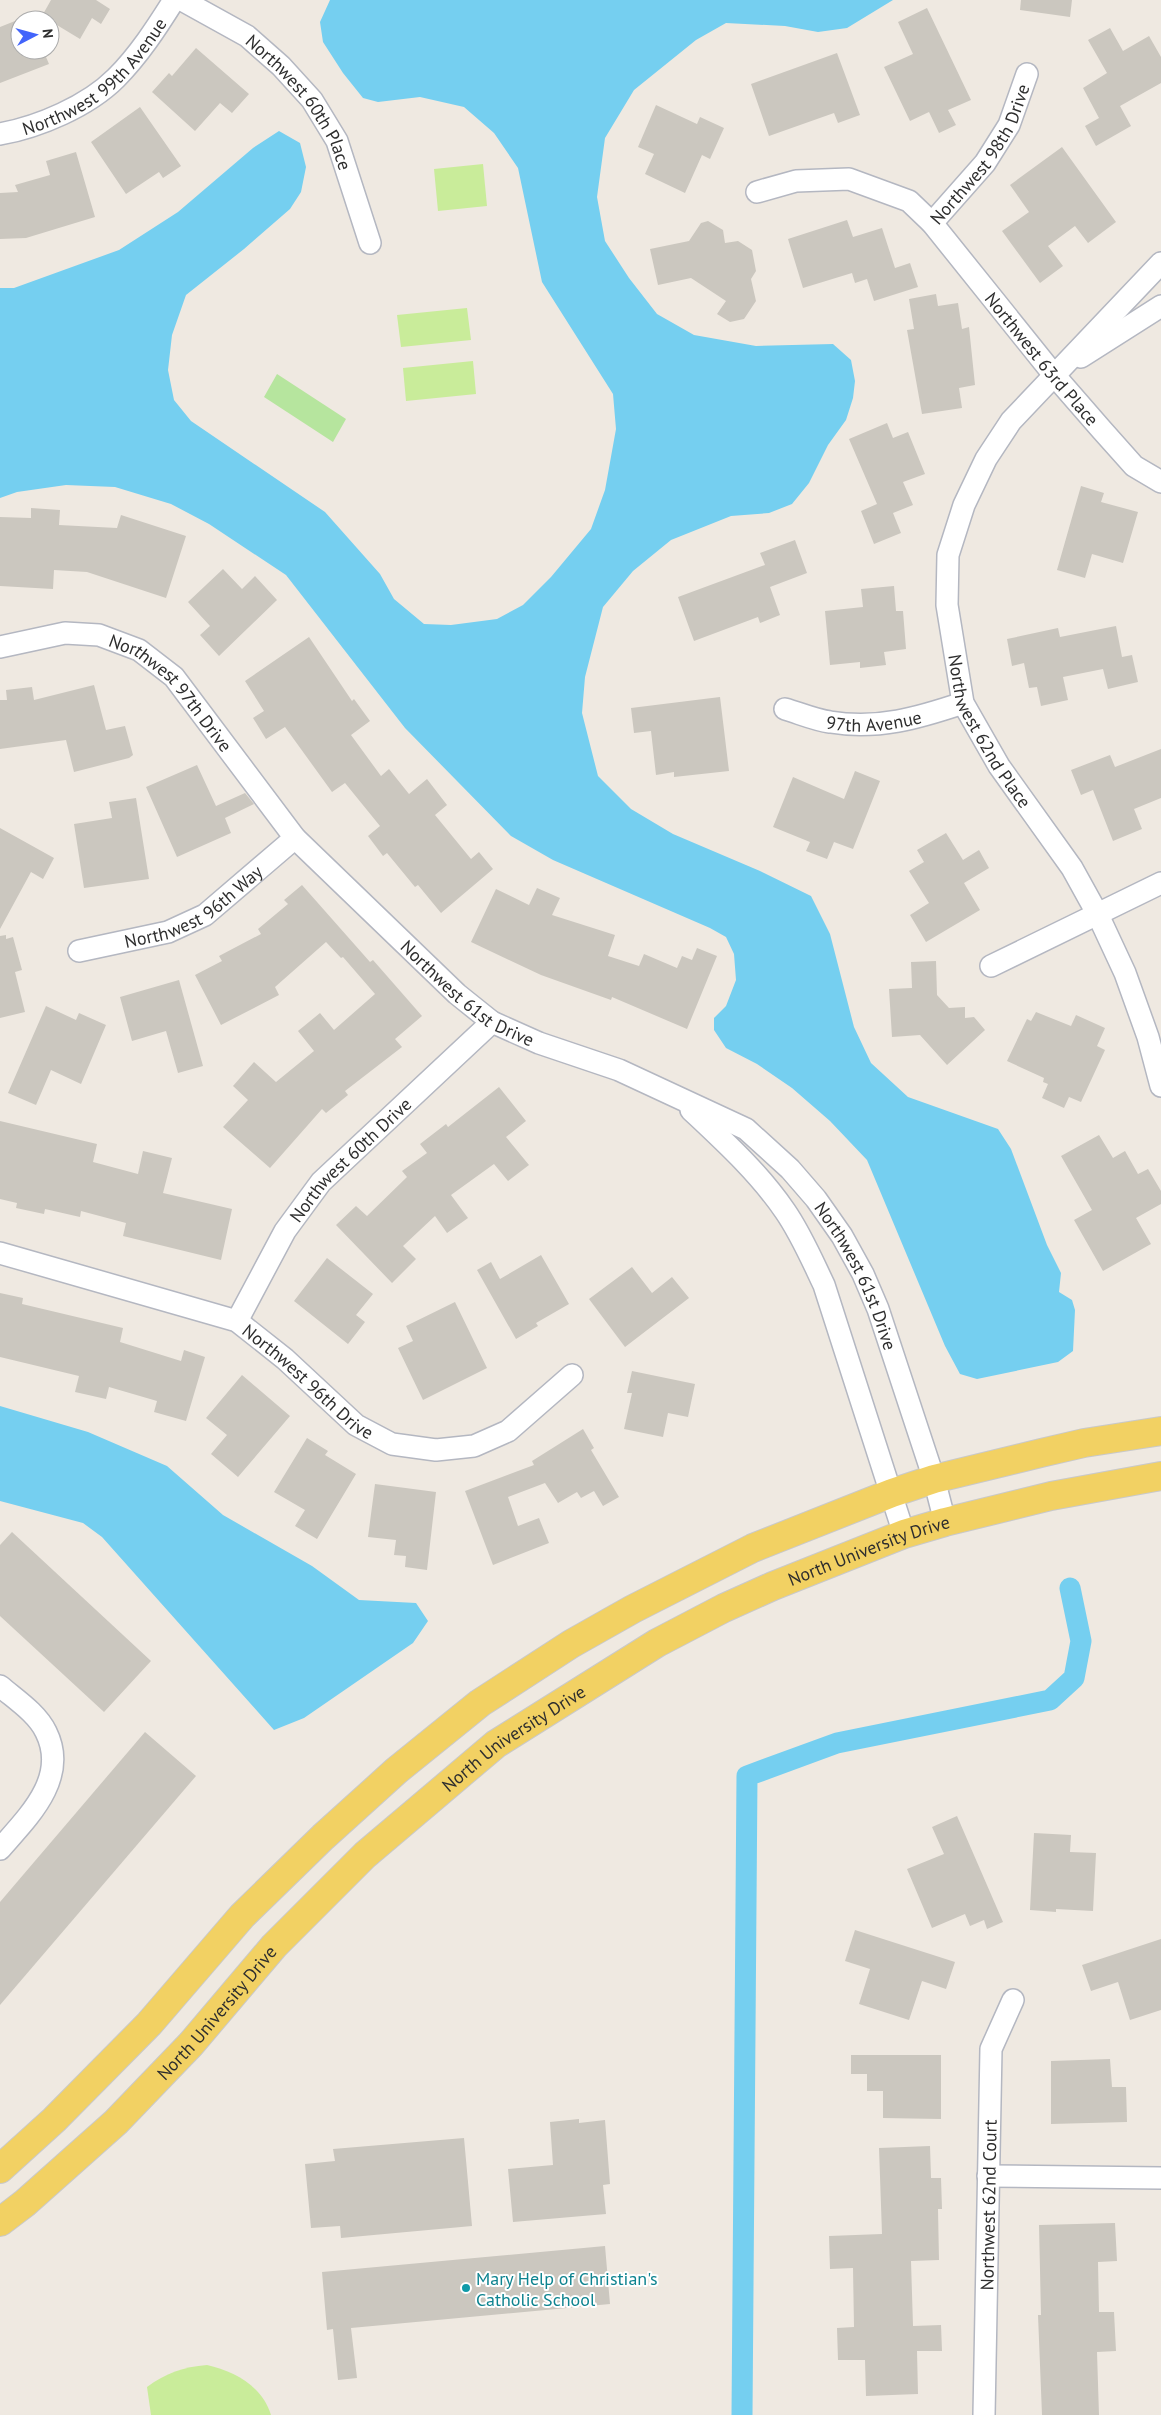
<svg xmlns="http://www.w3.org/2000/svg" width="1161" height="2415" font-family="'PT Sans',sans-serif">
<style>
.green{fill:#b6e59e}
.pitch{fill:#c9ec9a}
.water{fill:#75cff0}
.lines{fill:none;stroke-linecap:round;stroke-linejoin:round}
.canal{stroke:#75cff0;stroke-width:21}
.building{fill:#cbc7bf}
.minor-casing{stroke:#b4b7c1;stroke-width:24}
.major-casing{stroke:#c9c9c9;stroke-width:30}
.minor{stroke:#fff;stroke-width:21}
.major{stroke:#f2d163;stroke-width:28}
.culture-dot{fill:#0f9aa8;stroke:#fff;stroke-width:2}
.labels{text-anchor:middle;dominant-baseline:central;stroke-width:4;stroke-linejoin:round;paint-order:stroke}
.street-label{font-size:18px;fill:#2e2e2e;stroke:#fff}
.culture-label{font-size:18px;fill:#0d838f;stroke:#fff;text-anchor:start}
</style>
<rect width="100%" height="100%" fill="#efe9e1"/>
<path class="green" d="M 277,374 L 346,419 L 333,442 L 264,397 Z"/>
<g class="pitch">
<path d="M 483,164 L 487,206 L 438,211 L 434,169 Z"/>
<path d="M 467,308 L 471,340 L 401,347 L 397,315 Z"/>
<path d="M 473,361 L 476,394 L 406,401 L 403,368 Z"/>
<path d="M 207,2365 C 234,2371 262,2386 271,2415 L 151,2415 L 147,2387 C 166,2373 183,2367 207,2365 Z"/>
</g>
<g class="water">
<path d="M 330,0 L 893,0 L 847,28 L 818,32 L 785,26 L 726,23 L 696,40 L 634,90 L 605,138 L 597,197 L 605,241 L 629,278 L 657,314 L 694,335 L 756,346 L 833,344 L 851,360 L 855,381 L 853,398 L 846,420 L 828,445 L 809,483 L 792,504 L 769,513 L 731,516 L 671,540 L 633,571 L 603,607 L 585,677 L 582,713 L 598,776 L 631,809 L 673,834 L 760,871 L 811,896 L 830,934 L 854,1027 L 871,1063 L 908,1097 L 998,1129 L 1011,1149 L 1047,1245 L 1061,1273 L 1059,1292 L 1072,1300 L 1075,1310 L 1073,1351 L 1058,1362 L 977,1379 L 960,1374 L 945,1346 L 867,1160 L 830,1121 L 792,1088 L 757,1064 L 726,1048 L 714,1030 L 714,1018 L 726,1006 L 736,980 L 734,954 L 726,937 L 710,928 L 553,860 L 511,836 L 405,728 L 286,575 L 209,524 L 171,504 L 115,487 L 66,485 L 17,492 L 0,498 L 0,288 L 14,288 L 119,250 L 178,212 L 253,148 L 279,131 L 300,143 L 306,167 L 301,192 L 290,209 L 244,249 L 186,295 L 172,335 L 168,370 L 174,400 L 191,421 L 325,512 L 380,574 L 394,599 L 424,624 L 451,625 L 497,619 L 523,605 L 551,577 L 591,529 L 605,490 L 616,429 L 613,394 L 542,282 L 518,168 L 494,133 L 464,107 L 420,97 L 378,102 L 363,98 L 343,73 L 323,42 L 320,22 Z"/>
<path d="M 0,1406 L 88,1432 L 167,1466 L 223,1515 L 312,1566 L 359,1600 L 416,1603 L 428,1621 L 413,1643 L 304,1718 L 274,1730 L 102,1537 L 83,1523 L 0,1501 Z"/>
</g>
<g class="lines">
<path class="canal" d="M 742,2415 L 747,1776 L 837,1743 L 1050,1700 L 1074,1678 L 1081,1641 L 1070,1588"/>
</g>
<g class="building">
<path d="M 51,0 L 96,0 L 110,9 L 101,24 L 92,18 L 80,39 L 42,16 Z"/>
<path d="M 1021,0 L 1072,0 L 1070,17 L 1020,10 Z"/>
<path d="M 927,8 L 971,100 L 948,110 L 956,125 L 939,133 L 929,112 L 910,121 L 884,67 L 913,54 L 898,22 Z"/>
<path d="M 20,19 L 20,50 L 43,50 L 49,64 L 0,83 L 0,27 Z"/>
<path d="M 1110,28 L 1123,51 L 1149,36 L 1161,57 L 1161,83 L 1120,106 L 1131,126 L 1096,146 L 1085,126 L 1099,118 L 1083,88 L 1107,73 L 1088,40 Z"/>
<path d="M 196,48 L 249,94 L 232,113 L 220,103 L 195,131 L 152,92 L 169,73 L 172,76 Z"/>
<path d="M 837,53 L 860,115 L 838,123 L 834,113 L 769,136 L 751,84 Z"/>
<path d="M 656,105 L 697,124 L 700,117 L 724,128 L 710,159 L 702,155 L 685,193 L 645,174 L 654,154 L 638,147 Z"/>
<path d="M 140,107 L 181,166 L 163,178 L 159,172 L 126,194 L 91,142 Z"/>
<path d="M 1062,147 L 1116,222 L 1088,243 L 1075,226 L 1048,246 L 1063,266 L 1040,283 L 1002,231 L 1029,212 L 1010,185 Z"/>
<path d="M 76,152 L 95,217 L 26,238 L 0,239 L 0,193 L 18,192 L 15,185 L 50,175 L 46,161 Z"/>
<path d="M 847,220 L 853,237 L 882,228 L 895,268 L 910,263 L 918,287 L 874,301 L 867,279 L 855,283 L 852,273 L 803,288 L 788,239 Z"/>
<path d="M 708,221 L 723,230 L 725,243 L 738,241 L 752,250 L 756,271 L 751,279 L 756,301 L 744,319 L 730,322 L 717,314 L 726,301 L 691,278 L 658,285 L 650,249 L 689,241 L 701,223 Z"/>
<path d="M 936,294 L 938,306 L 958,303 L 962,329 L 969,327 L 975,385 L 959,388 L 962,408 L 922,414 L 907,330 L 914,329 L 909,299 Z"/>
<path d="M 887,423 L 893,438 L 908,432 L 925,474 L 903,482 L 913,505 L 893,513 L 901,533 L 874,544 L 861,511 L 877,504 L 849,439 Z"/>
<path d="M 1081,486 L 1104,493 L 1101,502 L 1138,512 L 1123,563 L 1092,554 L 1085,578 L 1057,570 Z"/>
<path d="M 31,508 L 60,510 L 59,525 L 117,528 L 121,515 L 186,536 L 166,598 L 87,572 L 54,570 L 53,589 L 0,586 L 0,517 L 31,518 Z"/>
<path d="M 795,540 L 807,573 L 770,587 L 780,615 L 760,623 L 758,617 L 694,641 L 678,597 L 765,565 L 760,553 Z"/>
<path d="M 223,569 L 242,589 L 255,576 L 277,600 L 219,656 L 200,635 L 210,626 L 188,602 Z"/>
<path d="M 894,586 L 896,611 L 903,611 L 906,649 L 884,652 L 886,665 L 860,668 L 860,662 L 830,665 L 825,611 L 863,607 L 861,589 Z"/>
<path d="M 1116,626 L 1122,657 L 1132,655 L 1138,682 L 1108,689 L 1103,669 L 1063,677 L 1068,700 L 1041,706 L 1037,687 L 1029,688 L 1024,663 L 1012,666 L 1007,639 L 1058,628 L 1060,637 Z"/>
<path d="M 309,637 L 352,701 L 354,699 L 370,721 L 351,735 L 381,776 L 389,769 L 409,794 L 427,779 L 447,805 L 435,815 L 471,859 L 479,852 L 493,869 L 441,913 L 418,885 L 415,887 L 387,853 L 383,856 L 368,836 L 380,826 L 345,783 L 332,792 L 285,727 L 266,739 L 253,718 L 264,711 L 245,681 Z"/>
<path d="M 94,685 L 106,730 L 125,726 L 133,755 L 129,758 L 74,772 L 66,740 L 0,749 L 0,700 L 7,700 L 6,690 L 32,687 L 34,700 Z"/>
<path d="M 720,697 L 729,771 L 674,777 L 674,772 L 656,775 L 651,731 L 634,733 L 631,708 Z"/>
<path d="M 1161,749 L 1161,798 L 1134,809 L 1142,829 L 1113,841 L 1093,790 L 1081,795 L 1071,770 L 1110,755 L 1115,767 Z"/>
<path d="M 197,765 L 216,806 L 245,793 L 254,804 L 225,818 L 231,833 L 177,857 L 146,787 Z"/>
<path d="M 855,771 L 880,781 L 853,849 L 834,842 L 827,859 L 806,851 L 810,842 L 773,827 L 793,777 L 844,799 Z"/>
<path d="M 136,798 L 149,879 L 84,888 L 74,824 L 112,818 L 109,802 Z"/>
<path d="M 0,828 L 54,858 L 43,879 L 31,872 L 0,929 Z"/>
<path d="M 946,833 L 963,860 L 979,850 L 989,868 L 964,883 L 980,910 L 926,942 L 910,915 L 929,903 L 909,871 L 924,862 L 917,850 Z"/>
<path d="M 302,885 L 370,962 L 373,960 L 422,1016 L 395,1039 L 402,1047 L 345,1091 L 348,1095 L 326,1113 L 322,1109 L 270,1168 L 223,1127 L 248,1100 L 233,1086 L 254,1062 L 276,1082 L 314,1051 L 298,1031 L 320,1013 L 334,1030 L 375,994 L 343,957 L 341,958 L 326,942 L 275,987 L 279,995 L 221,1025 L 195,975 L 222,961 L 219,956 L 261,934 L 258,929 L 288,904 L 284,900 Z"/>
<path d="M 537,888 L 560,898 L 552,915 L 615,935 L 608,956 L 639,966 L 644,954 L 677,968 L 682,956 L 692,960 L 697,948 L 717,956 L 687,1029 L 612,997 L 611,1000 L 541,975 L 471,942 L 496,889 L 529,905 Z"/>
<path d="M 6,935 L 6,939 L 13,937 L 22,970 L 15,972 L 25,1012 L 0,1018 L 0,936 Z"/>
<path d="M 936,961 L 937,995 L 949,1008 L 965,1007 L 965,1018 L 974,1017 L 985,1030 L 947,1065 L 920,1035 L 892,1037 L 889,989 L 912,988 L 911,962 Z"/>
<path d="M 179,980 L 203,1066 L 178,1073 L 166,1031 L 132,1041 L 120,997 Z"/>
<path d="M 46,1006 L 76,1020 L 79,1013 L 106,1025 L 81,1084 L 51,1070 L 36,1105 L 8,1093 Z"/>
<path d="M 1036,1012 L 1071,1026 L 1076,1015 L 1105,1028 L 1097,1046 L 1105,1050 L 1081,1102 L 1069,1097 L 1064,1108 L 1042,1098 L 1048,1084 L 1043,1082 L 1044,1078 L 1007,1061 L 1027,1019 L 1031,1021 Z"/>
<path d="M 499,1087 L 526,1121 L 506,1137 L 529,1165 L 508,1181 L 494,1164 L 451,1195 L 468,1218 L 447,1233 L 435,1216 L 403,1246 L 416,1259 L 392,1283 L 336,1225 L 356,1206 L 367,1216 L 407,1177 L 402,1171 L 427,1153 L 420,1144 L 446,1124 L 448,1127 Z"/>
<path d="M 0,1121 L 97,1144 L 93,1162 L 138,1174 L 143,1151 L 172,1158 L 163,1193 L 232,1209 L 221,1260 L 123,1236 L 126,1223 L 81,1211 L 80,1217 L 45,1209 L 44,1214 L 16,1208 L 17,1203 L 0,1199 Z"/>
<path d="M 1099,1135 L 1113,1158 L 1125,1151 L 1138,1174 L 1148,1169 L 1161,1191 L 1161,1204 L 1136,1218 L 1151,1244 L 1103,1271 L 1074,1220 L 1092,1210 L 1061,1156 Z"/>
<path d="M 541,1255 L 569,1304 L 536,1323 L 538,1326 L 516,1339 L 477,1270 L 491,1262 L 500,1279 Z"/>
<path d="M 327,1258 L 373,1294 L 356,1315 L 365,1322 L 348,1344 L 294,1301 Z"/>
<path d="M 632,1267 L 652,1293 L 672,1277 L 689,1298 L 625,1347 L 589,1299 Z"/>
<path d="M 0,1293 L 23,1298 L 22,1304 L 123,1328 L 120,1342 L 181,1361 L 184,1350 L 205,1357 L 186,1421 L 154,1412 L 157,1401 L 109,1387 L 106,1399 L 75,1392 L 79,1376 L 0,1357 Z"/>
<path d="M 455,1302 L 487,1368 L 423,1400 L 398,1348 L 413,1341 L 406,1326 Z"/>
<path d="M 632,1371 L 695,1384 L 688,1417 L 668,1413 L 663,1437 L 624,1429 L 632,1393 L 627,1393 Z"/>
<path d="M 242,1375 L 290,1416 L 238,1477 L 211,1454 L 227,1435 L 206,1418 Z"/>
<path d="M 583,1429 L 594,1448 L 591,1450 L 619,1497 L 603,1506 L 594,1491 L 581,1498 L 577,1492 L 558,1503 L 545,1483 L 508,1497 L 518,1526 L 539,1518 L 549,1543 L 493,1565 L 465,1491 L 534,1465 L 532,1461 Z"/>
<path d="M 307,1438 L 328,1451 L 325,1455 L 356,1474 L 317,1539 L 295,1526 L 305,1510 L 274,1492 Z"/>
<path d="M 375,1484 L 436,1492 L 427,1570 L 405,1567 L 406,1556 L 394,1555 L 396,1540 L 368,1537 Z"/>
<path d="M 12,1532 L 151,1661 L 104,1712 L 0,1616 L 0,1545 Z"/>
<path d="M 145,1732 L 196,1776 L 0,2005 L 0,1902 Z"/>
<path d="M 957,1816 L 1003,1922 L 987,1929 L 984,1920 L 970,1926 L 965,1914 L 932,1928 L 907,1869 L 944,1854 L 932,1827 Z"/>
<path d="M 1034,1833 L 1071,1835 L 1070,1852 L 1096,1853 L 1093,1911 L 1056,1909 L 1056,1912 L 1030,1910 Z"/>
<path d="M 855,1930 L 955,1962 L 946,1989 L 922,1981 L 909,2020 L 859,2004 L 870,1969 L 845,1961 Z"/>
<path d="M 1161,1939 L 1161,2010 L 1130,2020 L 1118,1982 L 1091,1991 L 1082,1965 Z"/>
<path d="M 851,2055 L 941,2055 L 941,2119 L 883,2118 L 883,2091 L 867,2091 L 867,2074 L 851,2074 Z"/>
<path d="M 1110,2059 L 1112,2087 L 1126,2087 L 1127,2122 L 1051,2124 L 1051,2061 Z"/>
<path d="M 579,2119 L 579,2123 L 605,2120 L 610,2184 L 603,2185 L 606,2214 L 513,2222 L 508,2169 L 553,2165 L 550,2122 Z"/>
<path d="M 464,2138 L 472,2226 L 341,2238 L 340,2226 L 311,2228 L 305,2164 L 335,2161 L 333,2149 Z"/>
<path d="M 930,2146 L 931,2178 L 941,2178 L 942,2209 L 938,2209 L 939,2260 L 911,2261 L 913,2326 L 941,2325 L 942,2351 L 917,2351 L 918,2394 L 866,2396 L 865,2360 L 838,2360 L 837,2328 L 854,2327 L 853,2268 L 830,2269 L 829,2236 L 882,2234 L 879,2148 Z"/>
<path d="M 1115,2223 L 1117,2261 L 1098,2262 L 1099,2312 L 1114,2312 L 1116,2351 L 1097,2352 L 1099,2415 L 1042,2415 L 1038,2315 L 1041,2315 L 1039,2225 Z"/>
<path d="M 605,2246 L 610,2304 L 351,2328 L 357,2378 L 338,2380 L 333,2329 L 327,2330 L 322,2272 Z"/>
</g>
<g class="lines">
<defs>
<g id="minor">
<path id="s1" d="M 182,0 L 247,36 L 281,66 L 312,100 L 337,141 L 370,243"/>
<path id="s2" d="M 0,134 C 39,127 88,106 116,78 C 139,55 157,27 174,0"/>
<path id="s3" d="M 757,192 L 796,181 L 849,179 L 909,201 L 932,223 L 1054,375 L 1101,429 L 1134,466 L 1161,482"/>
<path id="s4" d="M 932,223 L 985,163 L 1009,125 L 1027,74"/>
<path id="s5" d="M 1161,263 L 1011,421 L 986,459 L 964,505 L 948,555 L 947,605 L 963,703 L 999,766 L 1072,868 L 1098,915 L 1125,973 L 1148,1037 L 1161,1086"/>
<path d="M 1081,357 L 1161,306"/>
<path id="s6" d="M 0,647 L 65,633 L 99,635 L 139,650 L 174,677 L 295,838 L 457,994 L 492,1022 L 539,1043 L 619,1070 L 746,1129 L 790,1169 L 816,1199 L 842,1236 L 863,1274 L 878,1309 L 934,1479 L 945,1522"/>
<path id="s7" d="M 785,709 C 799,713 815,720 830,722 C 878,730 918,718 963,703"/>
<path id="s8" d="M 79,951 L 168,932 L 205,915 L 295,838"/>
<path d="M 991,966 L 1161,883"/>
<path d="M 691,1110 C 724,1141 759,1173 785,1211 C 801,1234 812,1260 824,1285 L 904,1534"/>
<path id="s9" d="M 0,1253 L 237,1321 L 285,1359 L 356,1425 L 392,1444 L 436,1450 L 474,1446 L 508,1431 L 572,1375"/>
<path id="s10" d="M 237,1321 L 285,1231 L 321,1182 L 492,1022"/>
<path d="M 0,1686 C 15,1699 37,1713 46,1732 C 69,1778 28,1817 0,1849"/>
<path d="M 988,2176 L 1161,2178"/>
<path id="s11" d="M 984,2415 L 991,2049 L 1013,2000"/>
</g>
<g id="major">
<path d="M 0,2169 L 54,2120 L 149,2024 L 242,1916 L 323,1837 L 396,1771 L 480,1703 L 571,1644 L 633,1609 L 753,1548 L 892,1493 L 934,1479 L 1041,1453 L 1084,1443 L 1161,1431"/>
<path id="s12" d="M 0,2222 L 25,2203 L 116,2122 L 191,2044 L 274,1946 L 365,1855 L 496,1744 L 657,1643 L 724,1608 L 773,1586 L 904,1534 L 945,1522 L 1051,1496 L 1161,1476"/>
</g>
</defs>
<use href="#minor" class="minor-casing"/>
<use href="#major" class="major-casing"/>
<use href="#minor" class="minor"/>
<use href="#major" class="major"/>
</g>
<circle class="culture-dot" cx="466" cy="2288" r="5"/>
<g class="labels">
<g class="street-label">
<text stroke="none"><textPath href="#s2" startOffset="114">Northwest 99th Avenue</textPath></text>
<text stroke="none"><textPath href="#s1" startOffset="160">Northwest 60th Place</textPath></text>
<text stroke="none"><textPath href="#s4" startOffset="85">Northwest 98th Drive</textPath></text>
<text stroke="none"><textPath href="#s3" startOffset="364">Northwest 63rd Place</textPath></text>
<text stroke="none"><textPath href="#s6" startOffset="195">Northwest 97th Drive</textPath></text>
<text stroke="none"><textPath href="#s7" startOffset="91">97th Avenue</textPath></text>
<text stroke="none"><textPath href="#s5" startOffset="552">Northwest 62nd Place</textPath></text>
<text stroke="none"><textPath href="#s8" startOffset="125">Northwest 96th Way</textPath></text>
<text stroke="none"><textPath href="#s6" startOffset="622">Northwest 61st Drive</textPath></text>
<text stroke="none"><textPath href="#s10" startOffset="199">Northwest 60th Drive</textPath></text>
<text stroke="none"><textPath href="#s6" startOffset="1121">Northwest 61st Drive</textPath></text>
<text stroke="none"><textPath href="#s9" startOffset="340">Northwest 96th Drive</textPath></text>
<text stroke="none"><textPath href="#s12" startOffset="1112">North University Drive</textPath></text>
<text stroke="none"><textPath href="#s12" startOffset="708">North University Drive</textPath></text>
<text stroke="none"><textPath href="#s12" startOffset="302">North University Drive</textPath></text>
<text stroke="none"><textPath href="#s11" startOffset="210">Northwest 62nd Court</textPath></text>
</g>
<g class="culture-label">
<text x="476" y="2278">Mary Help of Christian's<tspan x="476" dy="21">Catholic School</tspan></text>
</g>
</g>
<g transform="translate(35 35) rotate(84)"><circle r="24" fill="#ffffff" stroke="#ababab"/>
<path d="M0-4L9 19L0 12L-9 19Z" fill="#4264fb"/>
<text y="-8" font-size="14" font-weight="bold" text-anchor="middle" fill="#2e2e2e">N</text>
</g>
</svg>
